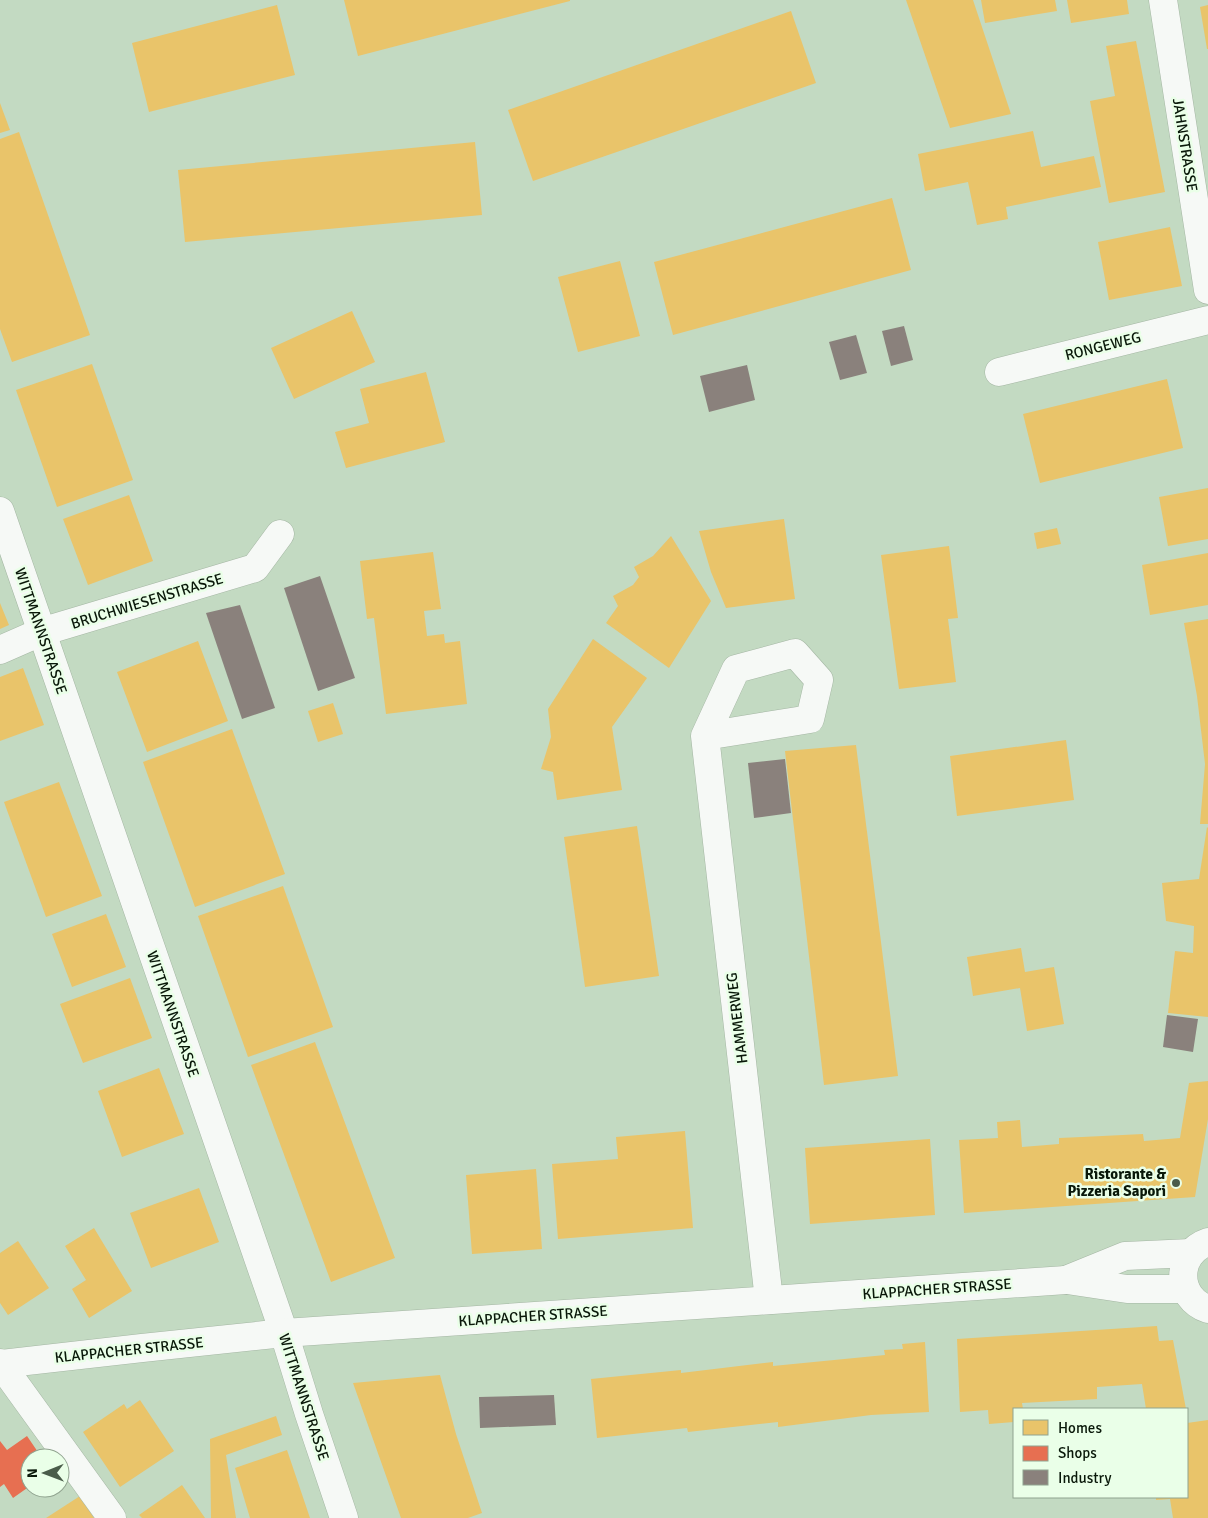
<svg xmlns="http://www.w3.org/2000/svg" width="1208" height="1518" font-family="Signika,sans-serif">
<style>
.homes{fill:#e9c46a}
.shops{fill:#e76f51}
.industry{fill:#8a817c}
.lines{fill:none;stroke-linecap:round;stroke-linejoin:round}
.street-casing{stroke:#a4b6a3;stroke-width:29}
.secondary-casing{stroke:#a4b6a3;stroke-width:29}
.street{stroke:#f6f9f6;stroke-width:28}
.secondary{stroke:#f6f9f6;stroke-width:28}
.poi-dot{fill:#4a5c4a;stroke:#eaffe8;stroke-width:2}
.labels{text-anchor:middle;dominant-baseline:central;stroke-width:5;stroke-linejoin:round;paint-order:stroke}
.street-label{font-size:15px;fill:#091809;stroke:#eaffe8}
.poi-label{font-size:15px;font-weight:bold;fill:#091809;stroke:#eaffe8;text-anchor:end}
</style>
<rect width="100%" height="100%" fill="#c3dac2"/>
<g class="homes">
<path d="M 344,0 L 570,0 L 570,1 L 358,56 Z"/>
<path d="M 906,0 L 973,0 L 1011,114 L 950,128 Z"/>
<path d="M 981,0 L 1055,0 L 1057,11 L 985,23 Z"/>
<path d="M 1067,0 L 1127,0 L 1129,14 L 1071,23 Z"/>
<path d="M 277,5 L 295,75 L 149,112 L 132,43 Z"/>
<path d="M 1208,5 L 1208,49 L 1207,49 L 1200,7 Z"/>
<path d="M 791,11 L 816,83 L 533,181 L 508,110 Z"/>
<path d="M 1136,41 L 1165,192 L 1109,203 L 1090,101 L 1115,96 L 1106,46 Z"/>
<path d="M 0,103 L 10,130 L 0,133 Z"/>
<path d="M 1033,131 L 1041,167 L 1094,156 L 1101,187 L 1006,207 L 1008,219 L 977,225 L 968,182 L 925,191 L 918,154 Z"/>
<path d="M 19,132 L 90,335 L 12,362 L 0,329 L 0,139 Z"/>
<path d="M 475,142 L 482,215 L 185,242 L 178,170 Z"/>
<path d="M 892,198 L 911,270 L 673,335 L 654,262 Z"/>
<path d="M 1170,227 L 1182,286 L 1109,300 L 1098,242 Z"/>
<path d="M 620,261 L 640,336 L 578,352 L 558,277 Z"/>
<path d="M 352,311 L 375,362 L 294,399 L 271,348 Z"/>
<path d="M 92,364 L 133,480 L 57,507 L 16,390 Z"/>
<path d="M 426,372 L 445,442 L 346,468 L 335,432 L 369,423 L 360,389 Z"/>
<path d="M 1167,379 L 1183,448 L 1040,483 L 1023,414 Z"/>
<path d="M 1208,488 L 1208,539 L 1168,546 L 1159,497 Z"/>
<path d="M 129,495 L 153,561 L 88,585 L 63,519 Z"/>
<path d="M 784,519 L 795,599 L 726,608 L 711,572 L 699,531 Z"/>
<path d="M 1057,528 L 1061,544 L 1037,549 L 1034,533 Z"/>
<path d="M 671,536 L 711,601 L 669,668 L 606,623 L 618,606 L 613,596 L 633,585 L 639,577 L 634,567 L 653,556 Z"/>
<path d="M 949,546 L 958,618 L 948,619 L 956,682 L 899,689 L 881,555 Z"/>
<path d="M 433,552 L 441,609 L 424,611 L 427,636 L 444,634 L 445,643 L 460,641 L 467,704 L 386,714 L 374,618 L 367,619 L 360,561 Z"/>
<path d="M 1208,553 L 1208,605 L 1150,615 L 1142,565 Z"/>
<path d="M 0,603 L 9,625 L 0,629 Z"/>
<path d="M 1208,619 L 1208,824 L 1200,824 L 1205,764 L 1197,696 L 1184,623 Z"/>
<path d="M 593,639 L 647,678 L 612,727 L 622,790 L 557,800 L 553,772 L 541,769 L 551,737 L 548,709 Z"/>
<path d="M 198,641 L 228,721 L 147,752 L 117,672 Z"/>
<path d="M 23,668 L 44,725 L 0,741 L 0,677 Z"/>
<path d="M 333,703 L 343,734 L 318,742 L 308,711 Z"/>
<path d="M 232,729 L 285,874 L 195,907 L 143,762 Z"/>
<path d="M 1066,740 L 1074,800 L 957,816 L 950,756 Z"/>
<path d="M 856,745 L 898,1076 L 824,1085 L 785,751 Z"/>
<path d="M 59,782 L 102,896 L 46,917 L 4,802 Z"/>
<path d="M 637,826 L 659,976 L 585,987 L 564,837 Z"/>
<path d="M 1207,827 L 1208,828 L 1208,1017 L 1168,1013 L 1175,951 L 1193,953 L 1194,926 L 1166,921 L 1162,883 L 1199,879 Z"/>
<path d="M 283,886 L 333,1027 L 248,1057 L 198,916 Z"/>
<path d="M 106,914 L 126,967 L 72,987 L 52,934 Z"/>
<path d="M 1021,948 L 1025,972 L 1054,967 L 1064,1024 L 1027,1031 L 1020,988 L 973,996 L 967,957 Z"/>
<path d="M 130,978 L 152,1038 L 83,1063 L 60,1004 Z"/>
<path d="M 315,1042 L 395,1258 L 331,1282 L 251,1065 Z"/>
<path d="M 159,1068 L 184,1134 L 122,1157 L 98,1091 Z"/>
<path d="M 1208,1081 L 1208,1119 L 1195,1197 L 964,1213 L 959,1140 L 998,1138 L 997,1122 L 1020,1120 L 1022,1147 L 1059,1144 L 1059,1138 L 1082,1137 L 1143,1134 L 1144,1141 L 1180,1138 L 1189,1083 Z"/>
<path d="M 685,1131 L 693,1228 L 558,1239 L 552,1164 L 618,1159 L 616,1137 Z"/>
<path d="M 930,1139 L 935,1215 L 810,1224 L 805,1148 Z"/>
<path d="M 536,1169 L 542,1249 L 472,1254 L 466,1175 Z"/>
<path d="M 199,1188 L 219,1242 L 151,1268 L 130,1213 Z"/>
<path d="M 94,1228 L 132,1291 L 89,1318 L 72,1289 L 86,1280 L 65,1246 Z"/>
<path d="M 18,1241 L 49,1288 L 8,1315 L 0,1303 L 0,1253 Z"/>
<path d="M 1157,1326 L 1159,1341 L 1173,1340 L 1186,1409 L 1146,1409 L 1142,1384 L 1097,1387 L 1097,1399 L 1022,1403 L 1023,1409 L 1014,1409 L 1014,1422 L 989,1424 L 988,1410 L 960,1412 L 957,1339 Z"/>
<path d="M 925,1342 L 929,1412 L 871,1415 L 778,1427 L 778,1422 L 688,1432 L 687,1428 L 597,1438 L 591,1379 L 681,1370 L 681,1373 L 773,1362 L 773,1366 L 885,1355 L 884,1350 L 903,1349 L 902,1344 Z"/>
<path d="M 440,1375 L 456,1434 L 482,1513 L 468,1518 L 401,1518 L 353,1383 Z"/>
<path d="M 140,1400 L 174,1451 L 120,1487 L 83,1432 L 124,1404 L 127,1409 Z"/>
<path d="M 276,1416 L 282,1435 L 226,1455 L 236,1518 L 211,1518 L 210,1439 Z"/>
<path d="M 1208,1420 L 1208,1518 L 1173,1518 L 1170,1499 L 1156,1500 L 1156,1497 L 1187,1497 L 1187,1423 Z"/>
<path d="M 287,1450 L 310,1518 L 250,1518 L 235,1468 Z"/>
<path d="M 182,1485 L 205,1518 L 142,1518 L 139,1515 Z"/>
<path d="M 80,1496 L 94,1518 L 46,1518 Z"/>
</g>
<path class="shops" d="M 27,1436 L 42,1458 L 30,1458 L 30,1486 L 13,1498 L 4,1484 L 0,1487 L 0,1441 L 7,1450 Z"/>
<g class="industry">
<path d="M 904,326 L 913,360 L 891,366 L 882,331 Z"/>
<path d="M 856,335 L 867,373 L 840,380 L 829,342 Z"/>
<path d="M 747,365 L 755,400 L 709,412 L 700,376 Z"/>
<path d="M 320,576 L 355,678 L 318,691 L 284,588 Z"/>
<path d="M 240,605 L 275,708 L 242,719 L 206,613 Z"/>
<path d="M 785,759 L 791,813 L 754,818 L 748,763 Z"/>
<path d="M 1167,1015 L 1198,1019 L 1193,1052 L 1163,1047 Z"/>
<path d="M 554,1395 L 556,1425 L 480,1428 L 479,1397 Z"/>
</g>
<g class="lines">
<defs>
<g id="street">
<path d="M 1163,0 L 1208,290"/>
<path d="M 999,372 L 1208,320"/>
<path d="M 0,511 L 284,1333 L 309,1414 L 344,1518"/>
<path d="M 0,650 L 41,632 L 255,568 L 280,534"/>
<path d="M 705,736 L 810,719 L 819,680 L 795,653 L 736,669 L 705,736 L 769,1300"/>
<path d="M 1208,1242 C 1175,1253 1175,1298 1208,1309"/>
<path d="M 1066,1280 L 1125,1256 L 1191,1253"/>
<path d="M 1067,1280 L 1127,1289 L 1185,1289"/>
<path d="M 0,1363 L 112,1518"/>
</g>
<path id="secondary" d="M 0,1364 L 142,1348 L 284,1333 L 1066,1280"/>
</defs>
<use href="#street" class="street-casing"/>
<use href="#secondary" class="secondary-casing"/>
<use href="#street" class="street"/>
<use href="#secondary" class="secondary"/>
</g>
<circle class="poi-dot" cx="1176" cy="1183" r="5"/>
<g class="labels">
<g class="street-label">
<text transform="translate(1185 145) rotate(81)">JAHNSTRASSE</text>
<text transform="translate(1103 346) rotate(-14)">RONGEWEG</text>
<text transform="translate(147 601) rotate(-17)">BRUCHWIESENSTRASSE</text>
<text transform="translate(41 631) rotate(71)">WITTMANNSTRASSE</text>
<text transform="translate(173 1014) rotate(71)">WITTMANNSTRASSE</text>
<text transform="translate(737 1018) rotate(-97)">HAMMERWEG</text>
<text transform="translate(937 1289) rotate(-4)">KLAPPACHER STRASSE</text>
<text transform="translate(533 1316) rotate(-4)">KLAPPACHER STRASSE</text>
<text transform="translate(129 1350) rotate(-6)">KLAPPACHER STRASSE</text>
<text transform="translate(304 1397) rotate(72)">WITTMANNSTRASSE</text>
</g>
<g class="poi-label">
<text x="1166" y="1174">Ristorante &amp;<tspan x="1166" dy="17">Pizzeria Sapori</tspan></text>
</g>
</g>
<rect x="1013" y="1408" width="175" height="90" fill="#eaffe8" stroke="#90a38f"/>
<rect x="1023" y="1420" width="25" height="15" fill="#e9c46a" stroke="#90a38f"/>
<text x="1058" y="1433" font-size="15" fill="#091809">Homes</text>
<rect x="1023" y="1446" width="25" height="15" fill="#e76f51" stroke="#90a38f"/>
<text x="1058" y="1458" font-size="15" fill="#091809">Shops</text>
<rect x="1023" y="1470" width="25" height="15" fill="#8a817c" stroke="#90a38f"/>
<text x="1058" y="1483" font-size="15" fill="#091809">Industry</text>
<g transform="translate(45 1473) rotate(269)"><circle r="24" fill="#eaffe8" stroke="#90a38f"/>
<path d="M0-4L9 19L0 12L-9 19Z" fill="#4a5c4a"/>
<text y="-8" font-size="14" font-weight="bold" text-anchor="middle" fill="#091809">N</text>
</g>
</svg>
